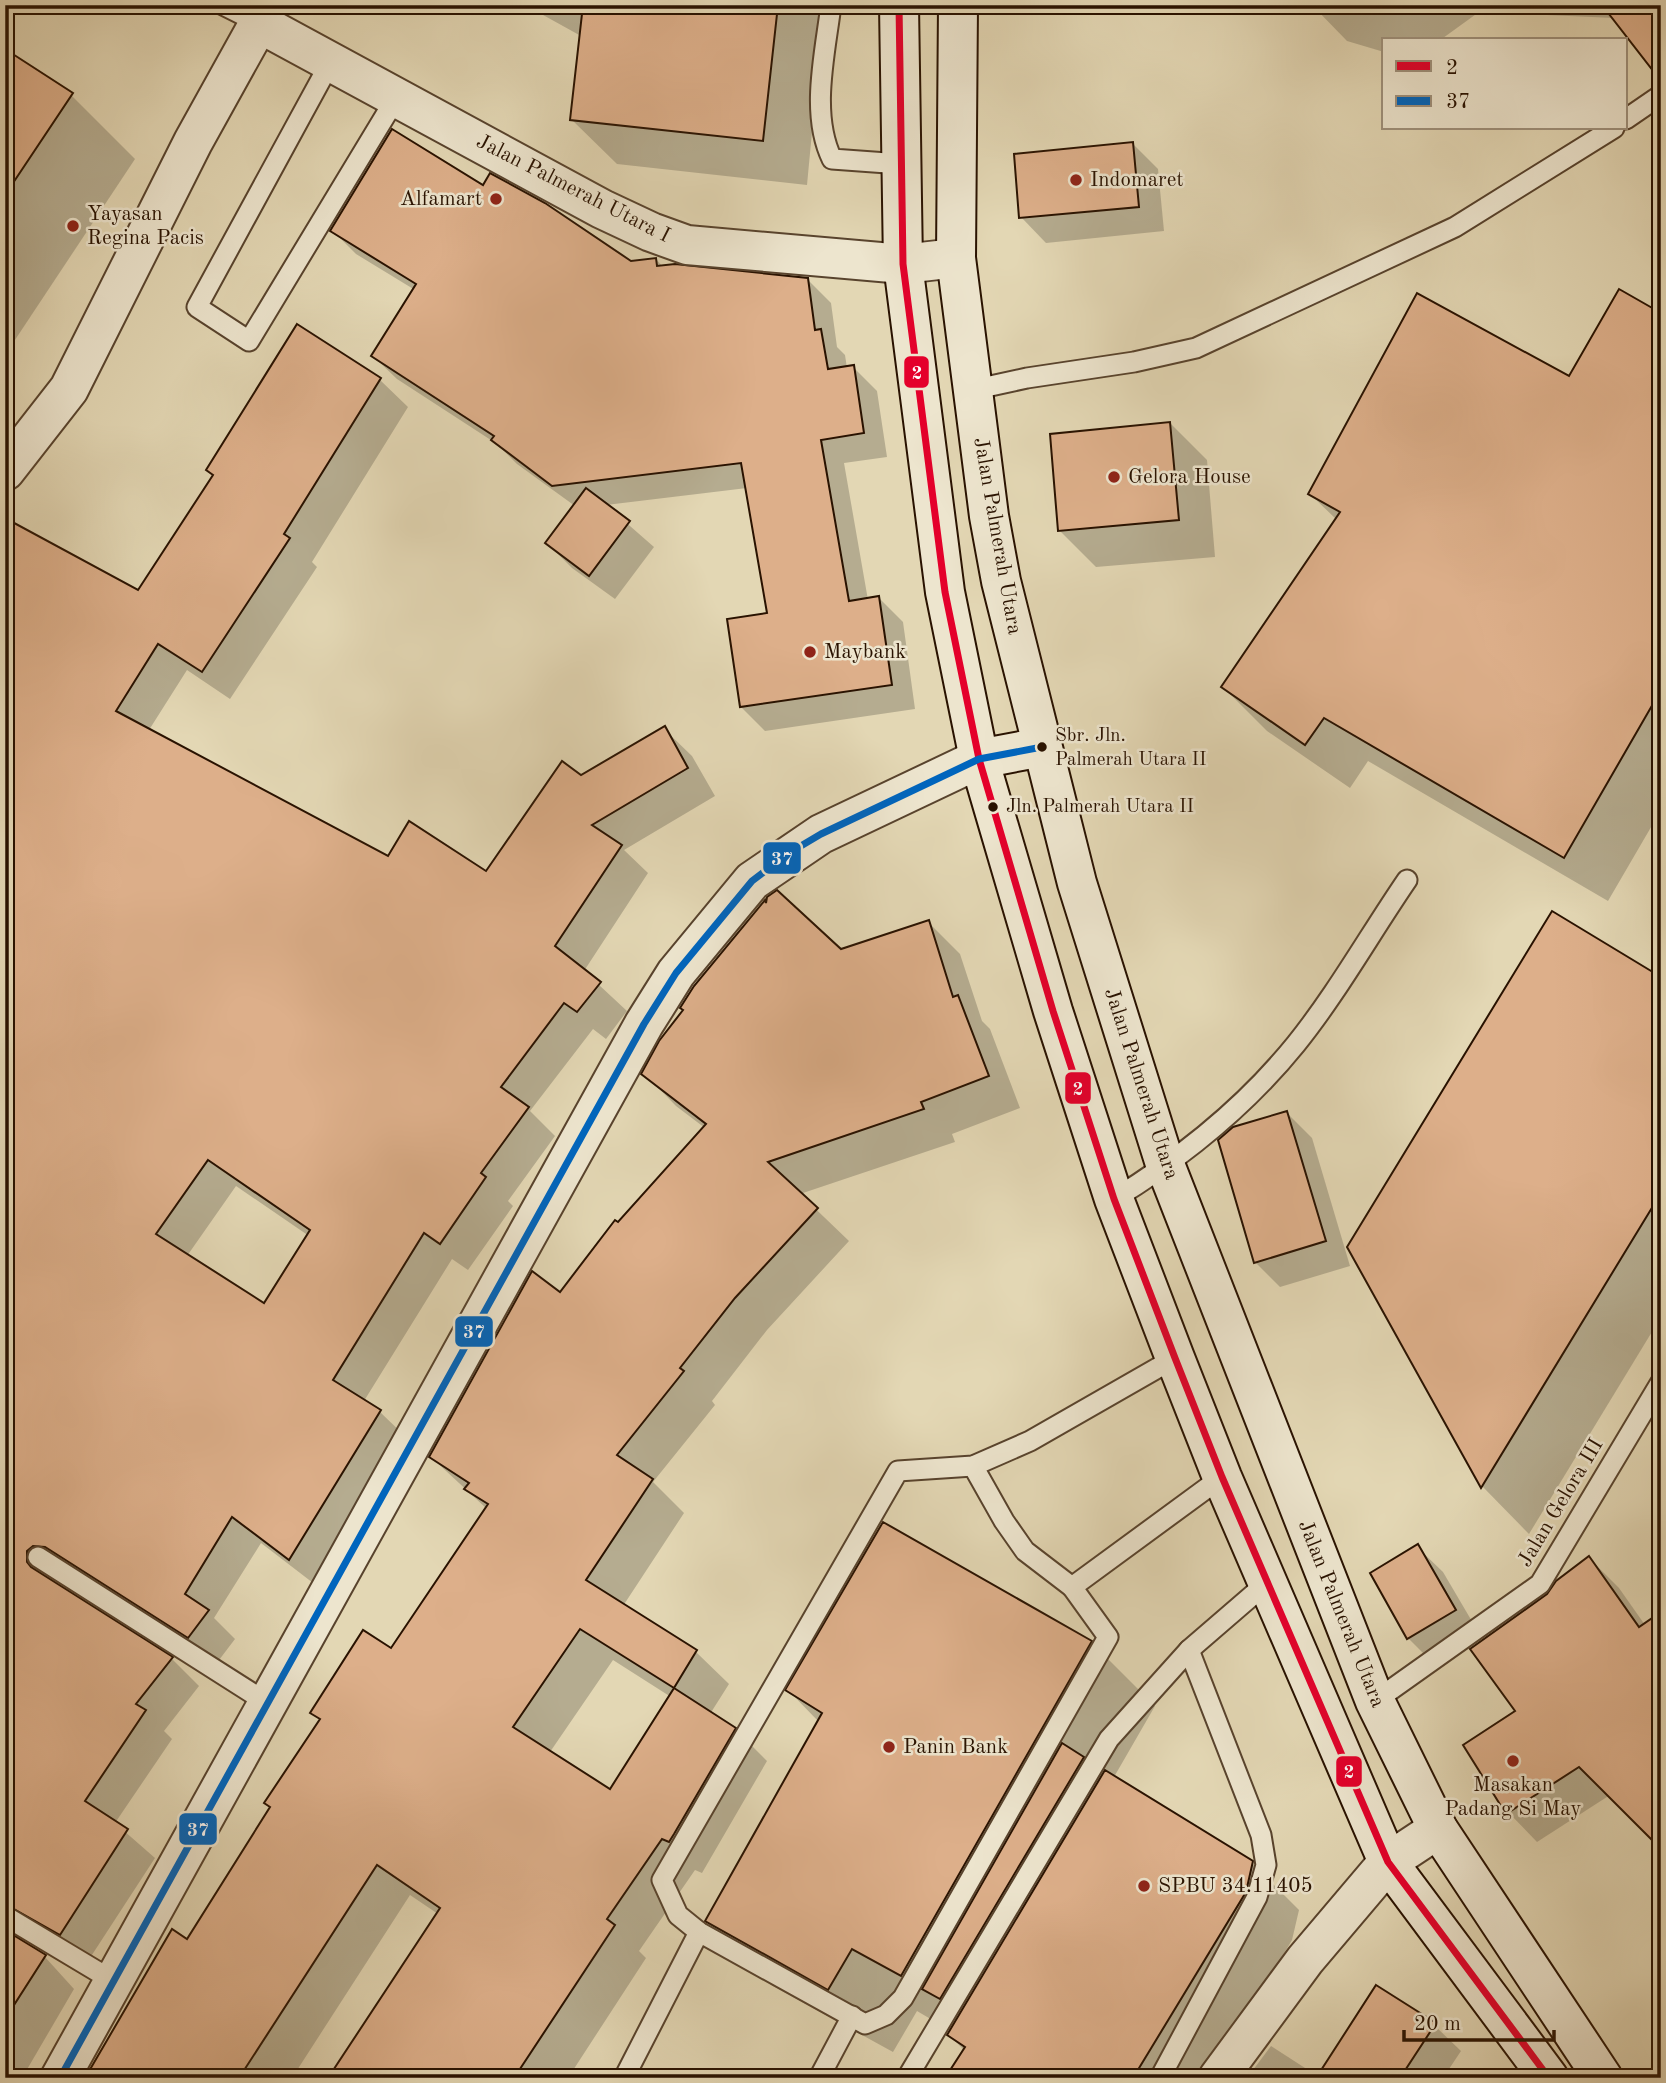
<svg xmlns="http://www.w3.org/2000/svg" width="1666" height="2083" font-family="'Old Standard TT',serif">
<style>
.shadow{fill:#0003;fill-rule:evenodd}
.building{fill:#ddaf8a;stroke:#291200;stroke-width:2;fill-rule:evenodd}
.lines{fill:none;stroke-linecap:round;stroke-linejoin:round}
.service-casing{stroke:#58432d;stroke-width:23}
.minor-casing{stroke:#58432d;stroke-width:42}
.secondary-casing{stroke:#291200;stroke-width:42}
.service{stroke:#ede5ce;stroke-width:19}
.minor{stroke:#ede5ce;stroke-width:38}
.secondary{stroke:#ede5ce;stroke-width:38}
.bus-1-casing{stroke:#ede5ce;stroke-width:12}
.bus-2-casing{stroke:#ede5ce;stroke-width:12}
.bus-1{stroke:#e4002b;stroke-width:7}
.bus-2{stroke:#0065bd;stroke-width:7}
.poi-dot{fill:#8f2418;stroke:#ede5ce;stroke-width:2.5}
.bus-dot{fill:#291200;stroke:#ede5ce;stroke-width:2.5}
.labels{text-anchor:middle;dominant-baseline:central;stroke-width:5;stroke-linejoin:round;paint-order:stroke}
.bus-label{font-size:19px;fill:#291200;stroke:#ede5ce;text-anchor:start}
.poi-label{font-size:21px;fill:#291200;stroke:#ede5ce;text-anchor:start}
.street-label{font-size:21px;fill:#291200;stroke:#ede5ce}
.line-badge{stroke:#ede5ce;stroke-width:2.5}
.badge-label{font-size:19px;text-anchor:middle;font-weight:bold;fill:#fff}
</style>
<rect width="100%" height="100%" fill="#e3d7b4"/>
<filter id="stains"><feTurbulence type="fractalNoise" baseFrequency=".00286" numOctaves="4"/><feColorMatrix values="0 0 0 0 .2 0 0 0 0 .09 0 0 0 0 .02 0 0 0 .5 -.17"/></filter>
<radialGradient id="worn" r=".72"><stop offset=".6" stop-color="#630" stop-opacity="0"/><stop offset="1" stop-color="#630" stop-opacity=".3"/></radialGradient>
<g class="shadow">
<path d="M 525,5 L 824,5 L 807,185 L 617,164 L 572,120 L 581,36 Z"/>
<path d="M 1312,5 L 1661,5 L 1614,18 L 1479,12 L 1443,38 L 1384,40 L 1384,52 L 1347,41 Z"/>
<path d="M 5,51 L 71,95 L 135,159 L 5,355 Z"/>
<path d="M 1133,144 L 1158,169 L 1164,231 L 1046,243 L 1021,217 Z"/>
<path d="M 483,187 L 631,262 L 656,259 L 663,267 L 807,279 L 831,303 L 837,347 L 845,355 L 847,368 L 853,367 L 877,391 L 887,457 L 844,463 L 868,600 L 879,598 L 903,622 L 915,709 L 765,731 L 741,707 L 769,614 L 747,488 L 606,505 L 654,547 L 615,599 L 572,568 L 547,543 L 575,506 L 517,464 L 497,444 L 397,379 L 373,356 L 415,290 L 356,254 L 332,230 Z"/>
<path d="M 1661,315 L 1661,810 L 1608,901 L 1368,761 L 1350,788 L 1267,731 L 1223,687 L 1337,520 L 1310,494 L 1570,378 Z"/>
<path d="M 297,327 L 380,380 L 408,407 L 312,562 L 317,567 L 230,699 L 187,670 L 149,730 L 389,858 L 487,873 L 581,777 L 664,729 L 692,756 L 715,796 L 624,850 L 648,873 L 584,971 L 627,1011 L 606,1039 L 593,1029 L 530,1111 L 555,1136 L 508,1201 L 513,1206 L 468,1270 L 452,1259 L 364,1401 L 380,1412 L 408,1439 L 317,1586 L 261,1543 L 214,1618 L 235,1639 L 216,1664 L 61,1573 L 54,1579 L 54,1584 L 171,1658 L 199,1686 L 164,1731 L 172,1739 L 115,1823 L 155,1858 L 88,1961 L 22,1937 L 21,1942 L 45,1957 L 74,1989 L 22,2078 L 12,2078 L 5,2074 L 5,520 L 138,592 L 214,476 ZM 236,1186 L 309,1236 L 265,1306 L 187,1256 Z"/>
<path d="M 1170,423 L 1207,460 L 1215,557 L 1096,567 L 1059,530 Z"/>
<path d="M 928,922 L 960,954 L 982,1021 L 990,1029 L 1020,1108 L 952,1134 L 955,1142 L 800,1194 L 849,1241 L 767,1330 L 712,1401 L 715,1405 L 653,1482 L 684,1513 L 623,1606 L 696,1652 L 729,1684 L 710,1714 L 735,1729 L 767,1761 L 702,1873 L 695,1870 L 639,1951 L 646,1958 L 568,2078 L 330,2078 L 438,1914 L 410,1895 L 292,2078 L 101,2078 L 272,1808 L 321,1721 L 312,1713 L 392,1651 L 487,1509 L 431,1457 L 560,1294 L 705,1128 L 676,1106 L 644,1073 L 841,951 ZM 613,1660 L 671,1697 L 611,1791 L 550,1752 Z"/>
<path d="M 1661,979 L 1661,1317 L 1529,1534 L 1483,1487 L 1350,1247 Z"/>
<path d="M 1287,1113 L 1312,1138 L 1350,1266 L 1280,1287 L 1255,1262 Z"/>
<path d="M 1417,1547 L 1443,1572 L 1480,1635 L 1433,1663 L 1408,1638 Z"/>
<path d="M 1589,1558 L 1619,1588 L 1645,1625 L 1610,1795 L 1537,1842 L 1508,1812 L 1518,1711 L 1548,1595 Z"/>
<path d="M 1091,1642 L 1155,1706 L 1114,1777 L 1252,1863 L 1299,1910 L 1292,1940 L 1210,2078 L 950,2078 L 965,2051 L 949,2035 L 951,2031 L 917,2011 L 893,2052 L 771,1985 L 707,1921 L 819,1722 L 788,1690 Z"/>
<path d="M 1434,2025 L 1461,2051 L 1443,2078 L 1247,2078 L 1271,2046 L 1319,2077 Z"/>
</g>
<g class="building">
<path d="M 583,5 L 778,5 L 763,141 L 570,120 Z"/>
<path d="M 1602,5 L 1661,5 L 1661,81 Z"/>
<path d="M 5,49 L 73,93 L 5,195 Z"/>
<path d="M 392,129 L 483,185 L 490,173 L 545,203 L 631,261 L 656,258 L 657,266 L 675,264 L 808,278 L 815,330 L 821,329 L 828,369 L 854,365 L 864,433 L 821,440 L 849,601 L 879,596 L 892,685 L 740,707 L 727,619 L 767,613 L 741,463 L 552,486 L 491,440 L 494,436 L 371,356 L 416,284 L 330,231 Z"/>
<path d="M 1133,142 L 1139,207 L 1019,218 L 1014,154 Z"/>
<path d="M 1619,289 L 1661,313 L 1661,690 L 1564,858 L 1324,718 L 1305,745 L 1221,687 L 1340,512 L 1308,494 L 1417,293 L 1569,376 Z"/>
<path d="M 297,324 L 381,378 L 284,534 L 290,538 L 202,672 L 158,644 L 116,711 L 388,856 L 409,821 L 486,871 L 562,761 L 581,775 L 665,726 L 688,768 L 592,825 L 622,845 L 555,946 L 601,982 L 577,1012 L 564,1003 L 501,1087 L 529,1107 L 481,1173 L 486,1177 L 440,1244 L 424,1233 L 333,1380 L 381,1410 L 289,1560 L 232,1517 L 185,1594 L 209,1610 L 188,1638 L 45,1547 L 33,1546 L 27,1551 L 27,1562 L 31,1567 L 173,1657 L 136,1704 L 146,1710 L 85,1801 L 128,1829 L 60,1935 L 5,1904 L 5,518 L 138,590 L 213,475 L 206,470 ZM 208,1160 L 310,1230 L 264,1303 L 156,1234 Z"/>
<path d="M 1170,422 L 1179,520 L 1058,531 L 1050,434 Z"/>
<path d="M 586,488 L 630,521 L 589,576 L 545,543 Z"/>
<path d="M 777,890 L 841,949 L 929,920 L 953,997 L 958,995 L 989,1076 L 921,1102 L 924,1109 L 768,1162 L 818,1208 L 735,1298 L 680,1368 L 684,1371 L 617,1455 L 653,1479 L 586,1580 L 697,1650 L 674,1688 L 736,1728 L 674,1834 L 669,1842 L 662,1839 L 607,1919 L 615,1925 L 514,2078 L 328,2078 L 440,1908 L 377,1865 L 239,2078 L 85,2078 L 172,1929 L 187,1939 L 270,1807 L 264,1803 L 320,1719 L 310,1713 L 363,1630 L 391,1648 L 488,1504 L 464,1489 L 469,1483 L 429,1457 L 532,1271 L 560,1292 L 615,1220 L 618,1222 L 706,1124 L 641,1074 L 659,1041 L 683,1010 L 680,1008 L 694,986 L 765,900 L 766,903 L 767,897 ZM 580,1629 L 674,1688 L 610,1789 L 513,1727 Z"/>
<path d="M 1552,911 L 1661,977 L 1661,1193 L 1481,1488 L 1347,1247 Z"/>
<path d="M 1287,1111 L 1326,1241 L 1254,1263 L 1218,1140 L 1233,1127 Z"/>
<path d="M 883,1522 L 1092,1641 L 901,1976 L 852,1949 L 828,1990 L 705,1921 L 822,1713 L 785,1690 Z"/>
<path d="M 1418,1544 L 1456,1610 L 1407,1639 L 1370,1573 Z"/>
<path d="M 1589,1556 L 1639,1627 L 1661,1612 L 1661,1849 L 1579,1767 L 1506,1814 L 1463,1745 L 1515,1711 L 1470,1649 L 1547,1594 L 1556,1581 Z"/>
<path d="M 1062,1743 L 1084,1757 L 940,1999 L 922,1989 Z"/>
<path d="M 1105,1770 L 1253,1861 L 1246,1892 L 1133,2078 L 945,2078 L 965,2047 L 947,2035 Z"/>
<path d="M 5,1930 L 46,1955 L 5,2019 Z"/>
<path d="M 1376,1985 L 1436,2023 L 1400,2078 L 1316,2078 Z"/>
</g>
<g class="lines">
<defs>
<g id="service">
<path d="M 223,5 L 259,23"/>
<path d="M 831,5 C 825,54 810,114 832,159 L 901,164"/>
<path d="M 330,63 L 197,307 L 249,341 L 396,98"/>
<path d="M 1626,119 L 1661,95"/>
<path d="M 972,390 L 1027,378 L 1134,362 L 1196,348 L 1455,227 L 1614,128"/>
<path d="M 1114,1199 C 1183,1157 1245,1107 1296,1044 C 1337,993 1370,934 1407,880"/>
<path d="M 1175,1358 L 1030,1441 L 973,1466 L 898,1471 L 662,1880 L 678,1915 L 699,1932 L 865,2024 L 886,2015 L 903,1998 L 1108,1637 L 1072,1587 L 1222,1477"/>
<path d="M 973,1466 L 1004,1521 L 1025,1551 L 1072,1587"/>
<path d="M 38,1557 L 269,1704"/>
<path d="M 1375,1701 L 1540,1584 L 1661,1382"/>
<path d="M 5,1916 L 115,1982"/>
<path d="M 624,2078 L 699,1932"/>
<path d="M 819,2078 L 852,2016"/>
<path d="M 907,2078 L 1109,1739 L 1189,1650 L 1269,1581"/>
<path d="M 1160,2078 L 1257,1897 L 1266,1865 L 1261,1835 L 1189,1650"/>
</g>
<g id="minor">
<path d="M 259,23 L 602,209 L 651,232 L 687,245 L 903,264 L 956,258"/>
<path d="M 5,471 L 69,389 L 193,142 L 259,23 L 264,5"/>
<path d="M 60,2078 L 644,1024 L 676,973 L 752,881 L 821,834 L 979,759"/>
<path d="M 1218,2078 L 1305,1960 L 1388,1862 L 1438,1829"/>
</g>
<g id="secondary">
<path d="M 899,5 L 903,264 L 945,592 L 979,759 L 1053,1011 L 1114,1199 L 1175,1358 L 1222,1477 L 1388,1862 L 1549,2078"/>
<path d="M 958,5 L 956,258 L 989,516 L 1001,581 L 1077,883 L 1166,1167 L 1375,1701 L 1438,1829 L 1603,2078"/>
<path d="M 979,759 L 1042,747"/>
</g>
</defs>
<use href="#service" class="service-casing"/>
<use href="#minor" class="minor-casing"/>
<use href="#secondary" class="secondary-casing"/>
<use href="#service" class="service"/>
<use href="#minor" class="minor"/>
<use href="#secondary" class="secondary"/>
<defs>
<path id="bus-1" d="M 899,5 L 903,264 L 945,592 L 979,759 L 1053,1011 L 1114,1199 L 1175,1358 L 1222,1477 L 1388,1862 L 1549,2078"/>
<path id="bus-2" d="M 60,2078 L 644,1024 L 676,973 L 752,881 L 789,853 L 821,834 L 979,759 L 1042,747"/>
</defs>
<use href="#bus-1" class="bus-1-casing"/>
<use href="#bus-2" class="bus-2-casing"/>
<use href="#bus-1" class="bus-1"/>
<use href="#bus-2" class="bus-2"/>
</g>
<g class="poi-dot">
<circle cx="1076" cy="180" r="7"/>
<circle cx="496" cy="199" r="7"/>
<circle cx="73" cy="226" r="7"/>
<circle cx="1114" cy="477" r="7"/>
<circle cx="810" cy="652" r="7"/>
<circle cx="889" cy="1747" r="7"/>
<circle cx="1513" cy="1761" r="7"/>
<circle cx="1144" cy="1886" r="7"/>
</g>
<g class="bus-dot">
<circle cx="1042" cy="747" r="6"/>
<circle cx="993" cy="807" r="6"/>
</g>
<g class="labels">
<g class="bus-label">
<text x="1055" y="736">Sbr. Jln.<tspan x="1055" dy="24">Palmerah Utara II</tspan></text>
<text x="1006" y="807">Jln. Palmerah Utara II</text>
</g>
<g class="poi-label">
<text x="1090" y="180">Indomaret</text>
<text x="482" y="199" text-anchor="end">Alfamart</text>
<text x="87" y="214">Yayasan<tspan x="87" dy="24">Regina Pacis</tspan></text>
<text x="1128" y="477">Gelora House</text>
<text x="824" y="652">Maybank</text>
<text x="903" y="1747">Panin Bank</text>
<text x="1513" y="1785" text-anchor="middle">Masakan<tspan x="1513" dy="24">Padang Si May</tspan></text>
<text x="1158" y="1886">SPBU 34.11405</text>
</g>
<g class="street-label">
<text transform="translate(573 189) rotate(27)">Jalan Palmerah Utara I</text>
<text transform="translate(997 536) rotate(80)">Jalan Palmerah Utara</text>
<text transform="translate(1141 1084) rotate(72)">Jalan Palmerah Utara</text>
<text transform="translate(1561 1503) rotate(-59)">Jalan Gelora III</text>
<text transform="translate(1341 1614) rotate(68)">Jalan Palmerah Utara</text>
</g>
</g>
<g class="line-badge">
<rect x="903" y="355" width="27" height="34" rx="7" fill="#e4002b"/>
<rect x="762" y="841" width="40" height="34" rx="7" fill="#0065bd"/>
<rect x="1064" y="1071" width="28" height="34" rx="7" fill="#e4002b"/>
<rect x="454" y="1315" width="40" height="33" rx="7" fill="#0065bd"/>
<rect x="1335" y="1755" width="28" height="33" rx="7" fill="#e4002b"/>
<rect x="178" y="1812" width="40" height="34" rx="7" fill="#0065bd"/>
</g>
<g class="badge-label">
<text x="917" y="379">2</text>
<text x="782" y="865">37</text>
<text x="1078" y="1095">2</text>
<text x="474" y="1338">37</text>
<text x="1349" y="1778">2</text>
<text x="198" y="1836">37</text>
</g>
<rect width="1666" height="2083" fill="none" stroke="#e3d7b4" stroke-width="28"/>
<rect x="7" y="7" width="1652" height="2069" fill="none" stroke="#291200" stroke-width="3.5"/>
<rect x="14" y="14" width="1638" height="2055" fill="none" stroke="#291200" stroke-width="2"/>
<rect x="1382" y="38" width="245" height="91" fill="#ede5ce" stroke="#9f917c" stroke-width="2"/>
<rect x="1396" y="61" width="35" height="10" fill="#e4002b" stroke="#9f917c" stroke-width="2"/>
<text x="1446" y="74" font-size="21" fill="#291200">2</text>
<rect x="1396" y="96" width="35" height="10" fill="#0065bd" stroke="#9f917c" stroke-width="2"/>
<text x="1446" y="108" font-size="21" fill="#291200">37</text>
<path d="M1404 2030v10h150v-10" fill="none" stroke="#291200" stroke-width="3.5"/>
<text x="1414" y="2030" font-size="21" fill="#291200" stroke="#ede5ce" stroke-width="5" paint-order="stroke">20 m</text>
<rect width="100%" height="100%" filter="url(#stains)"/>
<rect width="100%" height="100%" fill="url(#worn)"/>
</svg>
